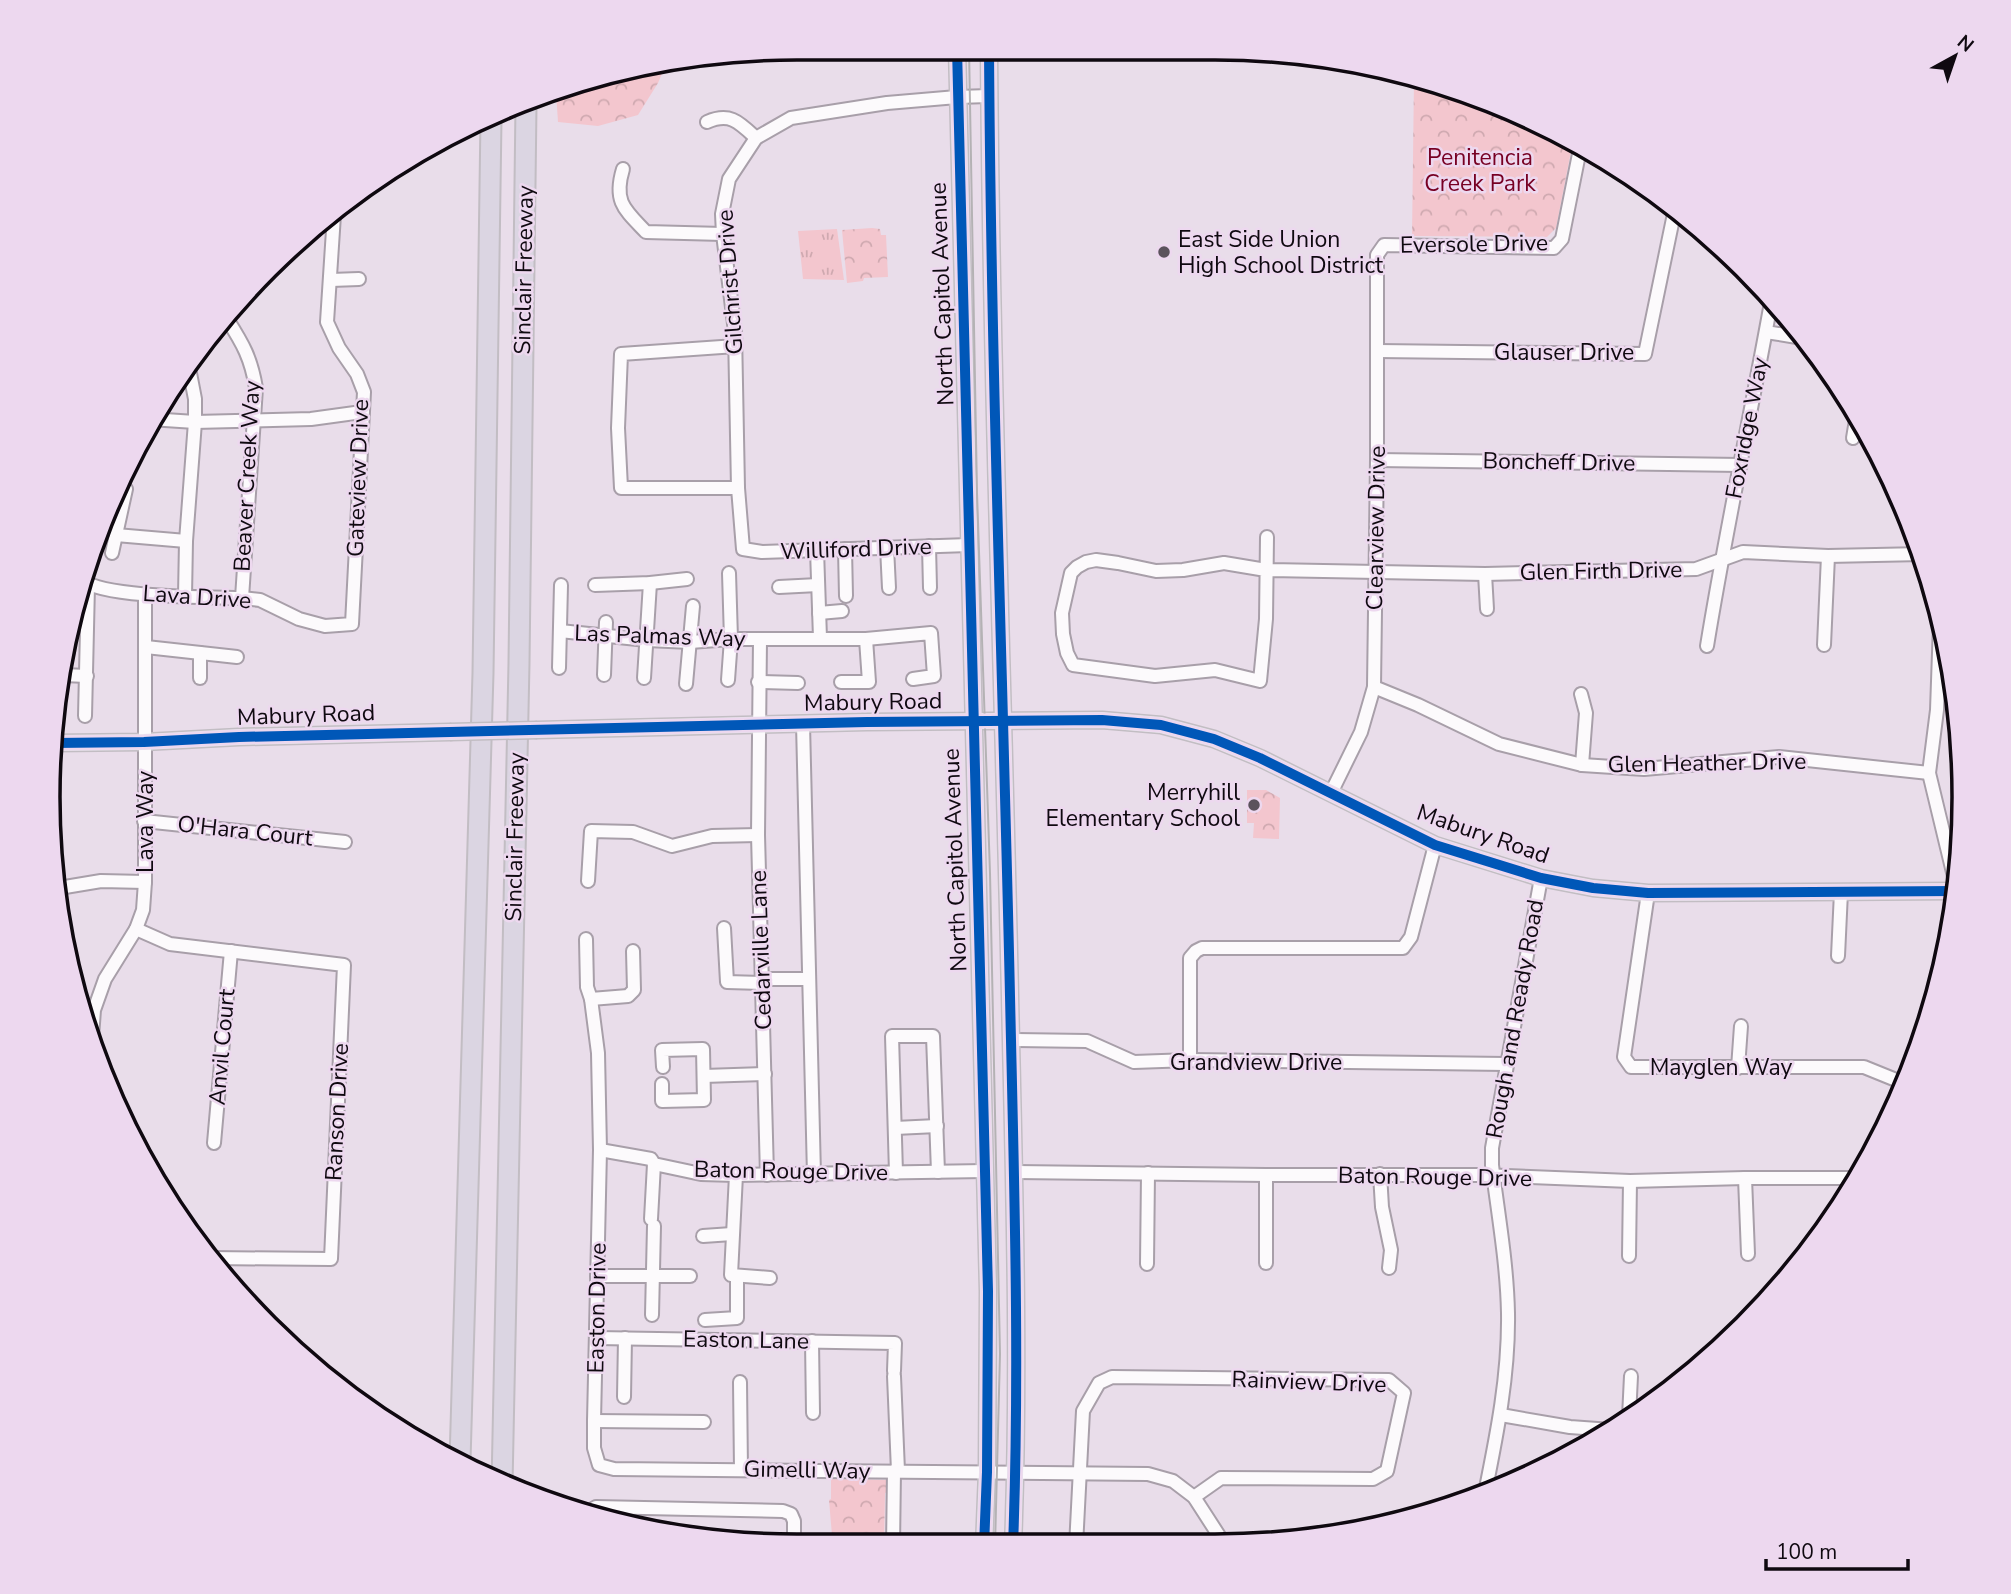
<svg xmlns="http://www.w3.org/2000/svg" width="2011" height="1594" font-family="'Nunito Sans',sans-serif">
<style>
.grass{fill:url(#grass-tufts)}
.park{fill:url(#park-crowns)}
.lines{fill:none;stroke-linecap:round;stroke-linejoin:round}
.minor-casing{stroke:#a89fa9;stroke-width:16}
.major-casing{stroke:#c2bdc3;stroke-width:19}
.highway-casing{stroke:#c2bdc3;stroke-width:23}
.minor{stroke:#fcfafc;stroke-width:12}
.major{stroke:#e8e5ec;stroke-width:16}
.highway{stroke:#dbd5e2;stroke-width:19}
.tram{stroke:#b4b2b4;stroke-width:2}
.major-bridge-casing{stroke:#c2bdc3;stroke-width:19;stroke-linecap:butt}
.major-bridge{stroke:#e8e5ec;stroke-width:16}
.cycleway-casing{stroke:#edd8ef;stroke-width:15}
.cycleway{stroke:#0057b8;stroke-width:10}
.poi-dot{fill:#5b535c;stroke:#edd8ef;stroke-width:2.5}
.labels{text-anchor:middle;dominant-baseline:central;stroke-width:5;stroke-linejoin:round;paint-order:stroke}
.park-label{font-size:23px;fill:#770023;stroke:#edd8ef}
.poi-label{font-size:23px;fill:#0f0910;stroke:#edd8ef;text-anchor:start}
.street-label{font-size:23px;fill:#0f0910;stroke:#edd8ef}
.rim{fill:none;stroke:#0f0910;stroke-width:3.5}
</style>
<defs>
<pattern id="grass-tufts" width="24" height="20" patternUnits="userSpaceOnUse" patternTransform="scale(1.75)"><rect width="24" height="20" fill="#f3c6ce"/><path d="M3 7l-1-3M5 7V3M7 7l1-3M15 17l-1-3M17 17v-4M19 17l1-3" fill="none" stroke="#cfa9b0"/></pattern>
<pattern id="park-crowns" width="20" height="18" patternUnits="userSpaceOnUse" patternTransform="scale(1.75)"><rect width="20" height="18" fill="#f3c6ce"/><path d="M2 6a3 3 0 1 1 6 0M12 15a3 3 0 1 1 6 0" fill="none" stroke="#cfa9b0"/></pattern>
</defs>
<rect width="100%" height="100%" fill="#e9ddea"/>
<path class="grass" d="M 837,229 L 844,280 L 803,279 L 798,231 Z"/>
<g class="park">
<path d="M 666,64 L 658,83 L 638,115 L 598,126 L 558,122 L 556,92 L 603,73 Z"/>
<path d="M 1414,79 L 1455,87 L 1573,141 L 1556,228 L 1547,237 L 1412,236 Z"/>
<path d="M 872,228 L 880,229 L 881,235 L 886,235 L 888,277 L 864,278 L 863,281 L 847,283 L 842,230 Z"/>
<path d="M 1247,790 L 1266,790 L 1280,798 L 1279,839 L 1253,838 L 1254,823 L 1247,823 Z"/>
<path d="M 831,1479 L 891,1480 L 888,1492 L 885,1493 L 884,1546 L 833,1547 L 829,1500 L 831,1499 Z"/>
</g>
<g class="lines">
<defs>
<g id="minor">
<path d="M 707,122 C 730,112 739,122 756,138"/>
<path d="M 623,169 C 613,202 625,210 646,232 L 723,234"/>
<path d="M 331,280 L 359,279"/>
<path d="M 227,319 C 243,344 251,358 256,388 L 242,598"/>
<path d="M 1766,332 L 1803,338"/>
<path d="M 736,346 L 621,354 L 618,428 L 621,488 L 738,488"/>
<path d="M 1378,351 L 1645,354 L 1675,209"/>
<path d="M 150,419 L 195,422 L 311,419 L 362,412"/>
<path d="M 1853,438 L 1857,414"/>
<path d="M 1377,460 L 1741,465"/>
<path d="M 116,535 L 186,541"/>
<path d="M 1267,537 L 1266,619 L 1260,681 L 1215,670 L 1155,676 L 1073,665 L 1067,653 L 1063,634 L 1062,613 L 1071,573 L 1077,567 L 1086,562 L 1096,560 L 1118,563 L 1156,571 L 1183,570 L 1224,563 L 1266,570 L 1485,574 L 1696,569 L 1743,552 L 1828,556 L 1923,554"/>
<path d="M 969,545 L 762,552 L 743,549 L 738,488 L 735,332 L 723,234 L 722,214 L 729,179 L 756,138 L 791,118 L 887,103 L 957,97 L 989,96"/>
<path d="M 929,546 L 930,588"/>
<path d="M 887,547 L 889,588"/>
<path d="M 845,549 L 846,596"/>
<path d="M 817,550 L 820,638"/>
<path d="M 112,553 L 126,489"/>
<path d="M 1485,574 L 1487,609"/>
<path d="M 82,580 C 104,598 209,597 242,598 L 260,600 L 299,619 L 325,626 L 352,624 L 364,392 L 357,374 L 339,348 L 327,322 L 334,215"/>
<path d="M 595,585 L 650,583 L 687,579"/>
<path d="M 779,587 L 818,585"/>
<path d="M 185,596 L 186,541 L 195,422 L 195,399 L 189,368"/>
<path d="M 819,613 L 842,611"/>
<path d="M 1940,624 L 1937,710 L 1929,773 L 1956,885"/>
<path d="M 560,631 L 647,640 L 690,642 L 731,639 L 866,639 L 931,633 L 934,676 L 913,679"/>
<path d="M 760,640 L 758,835 L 767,1175"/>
<path d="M 1824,645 L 1828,556"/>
<path d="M 1707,646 C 1726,529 1751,414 1772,297"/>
<path d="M 146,647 L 237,657"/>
<path d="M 559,668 L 561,585"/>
<path d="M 63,675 L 87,676"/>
<path d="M 604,675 L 606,622"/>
<path d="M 200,678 L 200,653"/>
<path d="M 644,678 L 650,583"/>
<path d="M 728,680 L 731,639 L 729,573"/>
<path d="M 758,682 L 798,683"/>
<path d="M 841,682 L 869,682 L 866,639"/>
<path d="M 686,684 L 693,606"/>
<path d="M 1374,687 L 1418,705 L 1499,744 L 1582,765 L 1644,769 L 1779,757 L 1929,773"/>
<path d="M 1581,694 L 1586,713 L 1582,765"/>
<path d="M 85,716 L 88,585"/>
<path d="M 803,724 L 814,1175"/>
<path d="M 1331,793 L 1361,732 L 1374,687 L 1377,460 L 1377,255 L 1384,245 L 1554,248 L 1562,239 L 1581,144"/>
<path d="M 144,821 L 345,842"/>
<path d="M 588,881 L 591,831 L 633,832 L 672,846 L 712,836 L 758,835"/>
<path d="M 59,888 L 101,881 L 145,882"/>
<path d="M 1648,893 L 1624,1057 L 1631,1067 L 1864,1067 L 1901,1082"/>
<path d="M 724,928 L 727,982 L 762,983"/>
<path d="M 136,929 L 170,944 L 344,965 L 331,1259 L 210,1258"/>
<path d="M 586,939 L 587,987 L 591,999"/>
<path d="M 633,951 L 634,990 L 628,996 L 591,999 L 598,1053 L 600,1150 L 594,1421 L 594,1448 L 599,1465 L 614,1469 L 1148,1474 L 1173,1481 L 1194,1497 L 1225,1545"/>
<path d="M 1838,956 L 1841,892"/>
<path d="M 762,979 L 809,979"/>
<path d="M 92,1037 L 94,1010 L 105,979 L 136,929 L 143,910 L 145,882 L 145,594"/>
<path d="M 1011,1040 L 1087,1041 L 1134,1062 L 1190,1060 L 1506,1064"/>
<path d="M 1190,1060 L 1190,958 L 1196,951 L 1202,948 L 1403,948 L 1411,937 L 1435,845"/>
<path d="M 1738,1068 L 1741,1026"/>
<path d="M 704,1076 L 765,1074"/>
<path d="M 662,1084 L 662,1101 L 704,1100 L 703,1049 L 662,1050 L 663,1067"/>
<path d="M 1894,1108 L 1896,1096 L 1910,1065"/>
<path d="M 895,1128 L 937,1126"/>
<path d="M 214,1143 L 231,951"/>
<path d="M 600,1150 L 651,1159 L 654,1164 L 701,1174 L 736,1175 L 985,1171"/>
<path d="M 1015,1172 L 1266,1175 L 1481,1175 L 1630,1181 L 1745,1178 L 1855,1178"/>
<path d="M 896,1173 L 892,1036 L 933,1036 L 938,1172"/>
<path d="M 1380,1174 L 1382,1207 L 1391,1250 L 1389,1268"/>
<path d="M 736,1175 L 731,1275 L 770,1278"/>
<path d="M 1266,1175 L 1266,1263"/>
<path d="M 1745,1178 L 1748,1254"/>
<path d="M 651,1219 L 654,1164"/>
<path d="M 703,1236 L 732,1234"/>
<path d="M 1629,1256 L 1630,1181"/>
<path d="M 1147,1264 L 1148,1173"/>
<path d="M 597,1276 L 690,1276"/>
<path d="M 652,1315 L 654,1226"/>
<path d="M 705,1320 L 737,1318 L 737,1277"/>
<path d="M 597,1338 L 895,1343 L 894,1371"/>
<path d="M 812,1341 L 813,1413"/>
<path d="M 894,1376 L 898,1471"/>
<path d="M 740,1382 L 741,1470"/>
<path d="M 624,1397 L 625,1338"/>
<path d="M 1501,1415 L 1570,1427 L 1611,1430"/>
<path d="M 1629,1417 L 1631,1376"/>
<path d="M 594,1421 L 704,1422"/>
<path d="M 1485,1493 C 1497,1434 1509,1374 1508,1313 C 1507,1263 1498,1214 1492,1165 L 1492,1148 L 1541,878"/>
<path d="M 586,1513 L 596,1507 L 783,1511 L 791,1514 L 794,1521 L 794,1547"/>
<path d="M 893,1546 L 894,1471"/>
<path d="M 1076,1546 L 1083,1411 L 1099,1383 L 1112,1377 L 1389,1380 L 1404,1393 L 1387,1471 L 1373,1479 L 1221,1478 L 1194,1497"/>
</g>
<g id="major">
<path d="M 957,48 L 988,1291 L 987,1472 L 984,1546"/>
<path d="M 989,48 C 991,364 1003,680 1010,996 C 1014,1180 1020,1363 1013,1546"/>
<path d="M 537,730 L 867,722 L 1102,720 L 1161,725 L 1214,739 L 1260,758 L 1435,845 L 1541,878 L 1593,888 L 1648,893 L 1955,891"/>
<path d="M 54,743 L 144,742 L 239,737 L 450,732"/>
</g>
<g id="highway">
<path d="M 460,1461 L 483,673 L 491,119"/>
<path d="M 502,1485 L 519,663 L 526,105"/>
</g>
</defs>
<use href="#minor" class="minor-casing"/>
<use href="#major" class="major-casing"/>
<use href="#highway" class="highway-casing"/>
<use href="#minor" class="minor"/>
<use href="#major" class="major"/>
<use href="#highway" class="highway"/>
<path class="tram" d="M 969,48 L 977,493 L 990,873 L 1000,1354 L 995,1546"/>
<defs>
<path id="major-bridge" d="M 450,732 L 537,730"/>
</defs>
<use href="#major-bridge" class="major-bridge-casing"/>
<use href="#major-bridge" class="major-bridge"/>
<defs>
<g id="cycleway">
<path d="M 957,48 L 988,1291 L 987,1472 L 984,1546"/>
<path d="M 989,48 C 991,364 1003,680 1010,996 C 1014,1180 1020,1363 1013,1546"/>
<path d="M 54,743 L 144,742 L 239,737 L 450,732 L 867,722 L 1102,720 L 1161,725 L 1214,739 L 1260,758 L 1435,845 L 1541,878 L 1593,888 L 1648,893 L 1955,891"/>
</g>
</defs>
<use href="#cycleway" class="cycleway-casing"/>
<use href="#cycleway" class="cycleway"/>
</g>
<g class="poi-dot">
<circle cx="1164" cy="252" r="7"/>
<circle cx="1254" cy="805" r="7"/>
</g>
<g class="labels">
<g class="park-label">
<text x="1480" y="157">Penitencia<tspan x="1480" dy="26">Creek Park</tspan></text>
</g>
<g class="poi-label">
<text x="1178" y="239">East Side Union<tspan x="1178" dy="26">High School District</tspan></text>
<text x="1240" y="792" text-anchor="end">Merryhill<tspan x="1240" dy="26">Elementary School</tspan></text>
</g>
<g class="street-label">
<text transform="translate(1474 244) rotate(-1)">Eversole Drive</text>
<text transform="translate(524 270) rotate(-89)">Sinclair Freeway</text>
<text transform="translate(730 282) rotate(-94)">Gilchrist Drive</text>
<text transform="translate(942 294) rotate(-92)">North Capitol Avenue</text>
<text x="1564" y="352">Glauser Drive</text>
<text transform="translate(1747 428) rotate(-79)">Foxridge Way</text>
<text transform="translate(1559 462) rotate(1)">Boncheff Drive</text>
<text transform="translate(247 476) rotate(-87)">Beaver Creek Way</text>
<text transform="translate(358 478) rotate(-88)">Gateview Drive</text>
<text transform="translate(1376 528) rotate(-89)">Clearview Drive</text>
<text transform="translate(856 549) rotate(-2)">Williford Drive</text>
<text transform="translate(1601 571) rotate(-1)">Glen Firth Drive</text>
<text transform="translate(197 597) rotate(4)">Lava Drive</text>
<text transform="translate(660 636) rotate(2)">Las Palmas Way</text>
<text transform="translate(873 702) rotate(-1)">Mabury Road</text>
<text transform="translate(306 715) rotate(-2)">Mabury Road</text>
<text transform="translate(1707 763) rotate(-1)">Glen Heather Drive</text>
<text transform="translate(145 822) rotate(-90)">Lava Way</text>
<text transform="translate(245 831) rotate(6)">O'Hara Court</text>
<text transform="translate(1483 834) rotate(19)">Mabury Road</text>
<text transform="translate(515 837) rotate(-89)">Sinclair Freeway</text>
<text transform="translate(955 860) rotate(-92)">North Capitol Avenue</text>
<text transform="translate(761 950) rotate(-92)">Cedarville Lane</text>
<text transform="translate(1515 1019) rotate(-80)">Rough and Ready Road</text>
<text transform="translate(222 1047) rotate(-85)">Anvil Court</text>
<text x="1256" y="1062">Grandview Drive</text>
<text x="1721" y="1067">Mayglen Way</text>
<text transform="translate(337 1112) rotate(-87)">Ranson Drive</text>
<text transform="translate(791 1171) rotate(1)">Baton Rouge Drive</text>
<text transform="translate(1435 1177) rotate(1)">Baton Rouge Drive</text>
<text transform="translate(597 1308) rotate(-89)">Easton Drive</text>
<text transform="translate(746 1340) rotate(1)">Easton Lane</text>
<text transform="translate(1309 1382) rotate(2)">Rainview Drive</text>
<text transform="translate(807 1470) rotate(1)">Gimelli Way</text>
</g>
</g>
<path d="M0 0H2011V1594H0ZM797 60H1215A737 737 0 0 1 1952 797V797A737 737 0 0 1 1215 1534H797A737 737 0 0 1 60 797V797A737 737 0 0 1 797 60Z" fill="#edd8ef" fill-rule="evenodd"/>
<path class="rim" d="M797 60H1215A737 737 0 0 1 1952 797V797A737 737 0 0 1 1215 1534H797A737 737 0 0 1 60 797V797A737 737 0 0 1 797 60Z"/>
<g transform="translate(1955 56) rotate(40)" stroke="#edd8ef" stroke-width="5" paint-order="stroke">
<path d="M0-5L12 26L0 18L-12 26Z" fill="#0f0910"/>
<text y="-10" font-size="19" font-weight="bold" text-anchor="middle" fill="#0f0910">N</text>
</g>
<path d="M1766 1559v10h142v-10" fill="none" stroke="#0f0910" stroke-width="3.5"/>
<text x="1776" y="1559" font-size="21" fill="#0f0910" stroke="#edd8ef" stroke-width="5" paint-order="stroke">100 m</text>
</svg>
